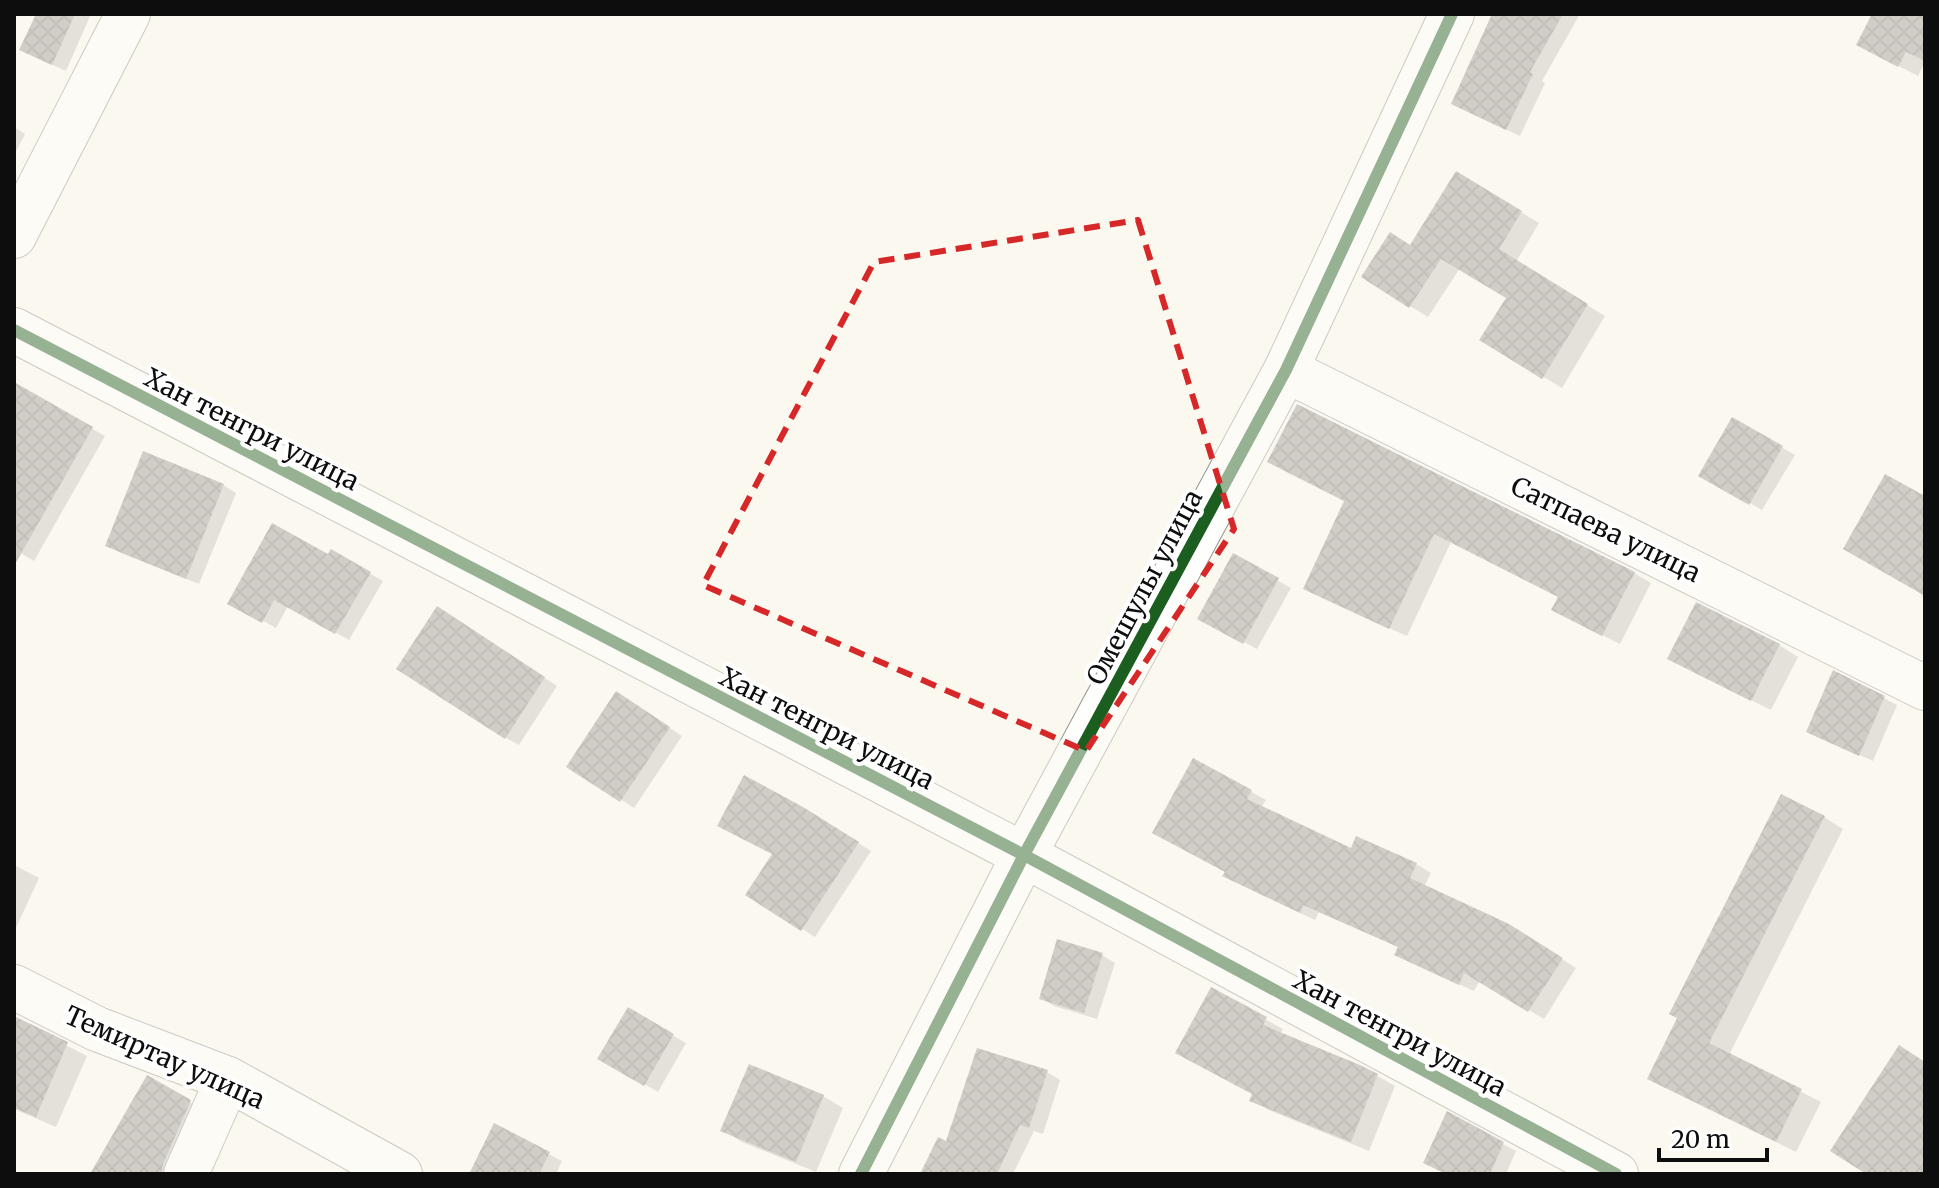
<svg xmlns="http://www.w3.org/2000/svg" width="1939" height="1188" font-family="Merriweather,serif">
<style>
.shadow{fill:#0003}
.building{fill:url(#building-cross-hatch)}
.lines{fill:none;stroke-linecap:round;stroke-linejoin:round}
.minor-casing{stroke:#94938f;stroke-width:46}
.minor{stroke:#fefefd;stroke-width:44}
.cycleway-casing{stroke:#fff;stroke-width:17}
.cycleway{stroke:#1b5e20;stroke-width:12}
.marked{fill:none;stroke:#d62828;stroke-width:6;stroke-dasharray:16 10;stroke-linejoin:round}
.labels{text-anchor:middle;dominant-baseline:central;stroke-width:8;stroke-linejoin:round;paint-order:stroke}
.street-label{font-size:26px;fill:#0d0d0d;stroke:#fff}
</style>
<defs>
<pattern id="building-cross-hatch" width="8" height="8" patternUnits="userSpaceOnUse" patternTransform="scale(2)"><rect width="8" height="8" fill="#9e9a96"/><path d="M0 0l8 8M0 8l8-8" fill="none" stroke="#7f7c79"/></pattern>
</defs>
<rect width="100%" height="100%" fill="#fbf8f0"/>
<g class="shadow">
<path d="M 38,14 L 91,14 L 66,71 L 35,57 Z"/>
<path d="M 1495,14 L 1580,14 L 1542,81 L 1545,83 L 1520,136 L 1466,111 Z"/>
<path d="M 1874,14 L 1925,14 L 1925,62 L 1918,76 L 1877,55 Z"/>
<path d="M 14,127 L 25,134 L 14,155 Z"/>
<path d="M 1457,174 L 1539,223 L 1516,262 L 1605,316 L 1562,388 L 1482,340 L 1508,297 L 1460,268 L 1428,317 L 1410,306 L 1412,247 Z"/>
<path d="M 14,385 L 105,436 L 34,561 L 14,549 Z"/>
<path d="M 1733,419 L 1795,455 L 1762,510 L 1701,475 Z"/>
<path d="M 223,485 L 236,493 L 199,584 L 121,553 L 108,545 Z"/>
<path d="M 1346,501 L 1634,573 L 1651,583 L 1620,644 L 1570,619 L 1560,597 L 1451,542 L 1407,636 L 1322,598 Z"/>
<path d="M 332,552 L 383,581 L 349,640 L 288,606 L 276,628 L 230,603 L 329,557 Z"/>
<path d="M 1234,556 L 1291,588 L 1257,649 L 1200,618 Z"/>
<path d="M 451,616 L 557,686 L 519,745 L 506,738 Z"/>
<path d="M 1779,645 L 1798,657 L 1771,710 L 1689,669 Z"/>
<path d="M 1884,698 L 1897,705 L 1873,761 L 1808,732 Z"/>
<path d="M 630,702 L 682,736 L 634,808 L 569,766 Z"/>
<path d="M 1194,760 L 1266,800 L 1261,808 L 1352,851 L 1416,864 L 1431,873 L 1424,887 L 1524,935 L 1576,968 L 1544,1019 L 1480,980 L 1474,991 L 1412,963 L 1400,948 L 1319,912 L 1315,920 L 1240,884 L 1227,872 Z"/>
<path d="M 817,817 L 871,851 L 815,937 L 802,929 Z"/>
<path d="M 1824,817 L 1843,829 L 1729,1055 L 1821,1102 L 1796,1152 L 1669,1089 Z"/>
<path d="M 14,865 L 39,878 L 14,932 Z"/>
<path d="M 1102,955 L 1115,963 L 1097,1019 L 1054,1006 L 1041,998 Z"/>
<path d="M 1212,990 L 1283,1029 L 1280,1035 L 1360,1066 L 1395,1086 L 1369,1151 L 1269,1110 L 1252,1100 L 1254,1094 Z"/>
<path d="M 629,1010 L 686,1043 L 658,1092 L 600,1058 Z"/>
<path d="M 14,1018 L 87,1056 L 56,1127 L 14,1109 Z"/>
<path d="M 978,1050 L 1047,1072 L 1060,1080 L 1043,1134 L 1034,1131 L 1013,1174 L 922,1174 L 947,1144 Z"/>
<path d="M 750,1066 L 823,1096 L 843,1108 L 816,1172 L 742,1142 L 723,1130 Z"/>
<path d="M 148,1078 L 203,1110 L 176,1174 L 93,1174 Z"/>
<path d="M 1448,1114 L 1516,1151 L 1506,1174 L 1447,1174 Z"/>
<path d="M 495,1126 L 562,1161 L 556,1174 L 471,1174 Z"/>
</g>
<g class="building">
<path d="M 36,14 L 75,14 L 52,65 L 19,50 Z"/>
<path d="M 1492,14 L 1563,14 L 1530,72 L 1533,74 L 1506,130 L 1451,104 Z"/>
<path d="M 1872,14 L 1925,14 L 1925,61 L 1906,52 L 1898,67 L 1856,45 Z"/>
<path d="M 1456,171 L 1522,211 L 1499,249 L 1588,304 L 1542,379 L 1479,340 L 1506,298 L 1441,259 L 1409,308 L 1361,277 L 1390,232 L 1410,245 Z"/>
<path d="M 14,382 L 93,427 L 14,566 Z"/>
<path d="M 1297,404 L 1635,572 L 1602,636 L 1551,610 L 1558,597 L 1434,534 L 1389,629 L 1303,589 L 1344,501 L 1267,462 Z"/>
<path d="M 1732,417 L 1783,446 L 1749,505 L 1698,476 Z"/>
<path d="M 143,451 L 224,484 L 186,579 L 105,546 Z"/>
<path d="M 1885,474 L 1925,496 L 1925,596 L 1843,549 Z"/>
<path d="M 272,523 L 328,554 L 331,549 L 371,572 L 335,634 L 274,600 L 262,623 L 227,604 Z"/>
<path d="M 1233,553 L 1279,578 L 1243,644 L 1197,619 Z"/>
<path d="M 1696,602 L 1780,644 L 1751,701 L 1667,659 Z"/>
<path d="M 437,606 L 545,677 L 505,739 L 396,669 Z"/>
<path d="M 1833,670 L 1885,696 L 1859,756 L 1806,732 Z"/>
<path d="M 616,691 L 670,727 L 620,802 L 566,767 Z"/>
<path d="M 1193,758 L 1252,790 L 1247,799 L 1351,848 L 1356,836 L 1417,863 L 1410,878 L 1509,924 L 1563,958 L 1528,1012 L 1464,973 L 1459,985 L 1394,955 L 1398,947 L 1303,905 L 1300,913 L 1222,876 L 1225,872 L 1152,833 Z"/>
<path d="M 744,775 L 803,807 L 859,842 L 801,931 L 745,895 L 772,854 L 717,826 Z"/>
<path d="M 1781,794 L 1825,816 L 1709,1043 L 1802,1089 L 1776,1142 L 1647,1079 L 1677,1018 L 1669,1014 Z"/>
<path d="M 1057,939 L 1103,953 L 1084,1013 L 1039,999 Z"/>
<path d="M 1211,987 L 1267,1017 L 1263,1025 L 1360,1065 L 1378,1074 L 1351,1142 L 1249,1101 L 1252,1094 L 1175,1053 Z"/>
<path d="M 628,1007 L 674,1034 L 644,1086 L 597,1059 Z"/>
<path d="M 14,1016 L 68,1042 L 36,1117 L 14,1108 Z"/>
<path d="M 1899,1045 L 1925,1062 L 1925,1174 L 1866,1174 L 1830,1151 Z"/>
<path d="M 977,1048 L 1048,1070 L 1029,1128 L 1020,1125 L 997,1174 L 920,1174 L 938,1137 L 946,1141 Z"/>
<path d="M 749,1064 L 824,1095 L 796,1162 L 720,1131 Z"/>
<path d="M 147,1075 L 191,1100 L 163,1164 L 161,1174 L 90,1174 Z"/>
<path d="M 1447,1111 L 1504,1142 L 1490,1174 L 1446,1174 L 1423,1163 Z"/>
<path d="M 494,1123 L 550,1152 L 539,1174 L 469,1174 Z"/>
</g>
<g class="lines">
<defs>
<g id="minor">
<path d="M 14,236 L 128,14"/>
<path d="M 14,330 L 1024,855 L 1616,1174"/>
<path d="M 1286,370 L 1925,688"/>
<path d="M 14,987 L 97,1029 L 228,1079 L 400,1174"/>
<path d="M 186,1174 L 228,1079"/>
<path d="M 861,1174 L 1024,855 L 1286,370 L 1452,14"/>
</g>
</defs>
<use href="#minor" class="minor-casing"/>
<use href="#minor" class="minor"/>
<defs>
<g id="cycleway">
<path d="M 14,330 L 1024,855 L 1616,1174"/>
<path d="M 861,1174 L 1024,855 L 1286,370 L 1452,14"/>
</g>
</defs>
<use href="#cycleway" class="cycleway-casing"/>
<use href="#cycleway" class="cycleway"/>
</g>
<path d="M0 0H1939V1188H0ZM 1138,220 L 1234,529 L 1086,751 L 703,585 L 874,262 Z" fill="#fbf8f0" fill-opacity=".55" fill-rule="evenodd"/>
<path class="marked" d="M 1138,220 L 1234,529 L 1086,751 L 703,585 L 874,262 Z"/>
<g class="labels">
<g class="street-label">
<text transform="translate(252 429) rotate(27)">Хан тенгри улица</text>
<text transform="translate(1606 529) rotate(26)">Сатпаева улица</text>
<text transform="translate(1144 587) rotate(-62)">Омешулы улица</text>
<text transform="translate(827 728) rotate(27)">Хан тенгри улица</text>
<text transform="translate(1400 1033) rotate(28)">Хан тенгри улица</text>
<text transform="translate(165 1057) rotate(24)">Темиртау улица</text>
</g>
</g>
<rect width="1939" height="1188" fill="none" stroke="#0d0d0d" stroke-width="32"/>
<path d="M1659 1148v12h108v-12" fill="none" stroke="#0d0d0d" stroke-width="4"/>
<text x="1671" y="1148" font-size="24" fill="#0d0d0d" stroke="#ffffff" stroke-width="6" paint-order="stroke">20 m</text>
</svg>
